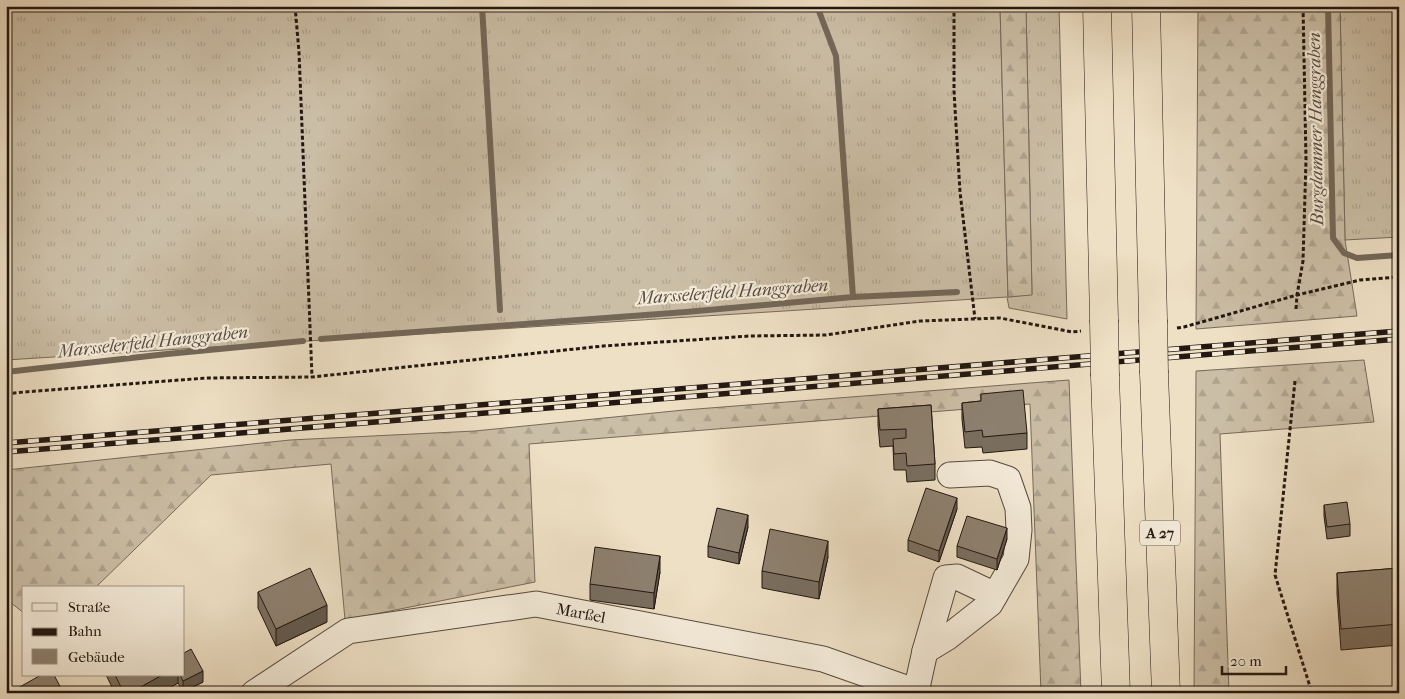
<svg xmlns="http://www.w3.org/2000/svg" width="1405" height="699" font-family="'IM FELL French Canon',serif">
<style>
.grass{fill:url(#grass-tufts);stroke:#776a5c}
.forest{fill:url(#forest-firs);stroke:#776a5c}
.lines{fill:none;stroke-linecap:round;stroke-linejoin:round}
.stream{stroke:#736758;stroke-width:6}
.minor-casing{stroke:#56493e;stroke-width:27}
.highway-casing{stroke:#231711;stroke-width:29}
.path{stroke:#231711;stroke-width:3;stroke-dasharray:4 2.5;stroke-linecap:butt}
.minor{stroke:#f4ebd9;stroke-width:25}
.highway{stroke:#eee0c5;stroke-width:28}
.rail-casing{stroke:#231711;stroke-width:5.5}
.rail{stroke:#f4ebd9;stroke-width:4;stroke-dasharray:11;stroke-linecap:butt}
.highway-bridge-casing{stroke:#231711;stroke-width:29;stroke-linecap:butt}
.highway-bridge{stroke:#eee0c5;stroke-width:28}
.wall{fill:#796e5f;stroke:#231711}
.shaded-wall{fill:#635a4e;stroke:#231711}
.building{fill:#8d806f;stroke:#231711}
.labels{text-anchor:middle;dominant-baseline:central;stroke-width:4.5;stroke-linejoin:round;paint-order:stroke}
.shield{fill:#f4ebd9;stroke:#62574d;stroke-width:1}
.shield-label{font-size:15px;font-weight:bold;fill:#231711}
.street-label{font-size:16px;fill:#231711;stroke:#f4ebd9}
.water-label{font-size:18px;font-style:italic;fill:#594c41;stroke:#f4ebd9}
</style>
<defs>
<pattern id="grass-tufts" width="24" height="20" patternUnits="userSpaceOnUse" patternTransform="scale(1.25)"><rect width="24" height="20" fill="#cbbea6"/><path d="M3 7l-1-3M5 7V3M7 7l1-3M15 17l-1-3M17 17v-4M19 17l1-3" fill="none" stroke="#aea38e"/></pattern>
<pattern id="forest-firs" width="22" height="20" patternUnits="userSpaceOnUse" patternTransform="scale(1.25)"><rect width="22" height="20" fill="#cbbea6"/><path d="M5 1l3.5 6h-7zM16 11l3.5 6h-7z" fill="#aea38e"/></pattern>
</defs>
<rect width="100%" height="100%" fill="#eee0c5"/>
<filter id="stains"><feTurbulence type="fractalNoise" baseFrequency=".004" numOctaves="4"/><feColorMatrix values="0 0 0 0 .2 0 0 0 0 .09 0 0 0 0 .02 0 0 0 .5 -.17"/></filter>
<radialGradient id="worn" r=".72"><stop offset=".6" stop-color="#630" stop-opacity="0"/><stop offset="1" stop-color="#630" stop-opacity=".3"/></radialGradient>
<g class="grass">
<path d="M 6,6 L 1000,6 L 1008,297 L 1032,294 L 1026,6 L 1059,6 L 1067,319 L 1009,308 L 1007,297 L 6,360 Z"/>
<path d="M 1340,6 L 1399,6 L 1399,237 L 1345,240 Z"/>
</g>
<g class="forest">
<path d="M 1000,6 L 1026,6 L 1032,295 L 1008,297 Z"/>
<path d="M 1198,6 L 1340,6 L 1345,240 L 1357,316 L 1196,329 Z"/>
<path d="M 1364,360 L 1374,422 L 1220,434 L 1229,693 L 1194,693 L 1196,371 Z"/>
<path d="M 1069,380 L 1081,693 L 1041,693 L 1030,404 L 529,444 L 535,582 L 345,620 L 331,464 L 211,475 L 95,588 L 24,588 L 24,613 L 6,599 L 6,470 L 290,440 L 475,431 L 684,410 Z"/>
</g>
<g class="lines">
<g class="stream">
<path d="M 482,6 L 500,310"/>
<path d="M 1328,6 L 1333,238 L 1344,253 L 1357,258 L 1399,255"/>
<path d="M 853,297 L 957,292"/>
<path d="M 321,339 L 686,312 L 853,297 L 836,56 L 817,6"/>
<path d="M 6,372 L 167,354 L 303,341"/>
</g>
<defs>
<g id="minor">
<path d="M 925,651 L 948,637 L 990,604 L 1016,559 L 1019,530 L 1018,508 L 1008,479 L 990,473 L 950,475"/>
<path d="M 916,692 L 925,651 L 946,578 L 957,577 L 995,595"/>
<path d="M 254,693 L 348,631 L 536,604 L 823,659 L 920,693"/>
</g>
<g id="highway">
<path d="M 1097,6 L 1104,320"/>
<path d="M 1146,6 L 1153,320"/>
<path d="M 1154,373 L 1166,693"/>
<path d="M 1105,376 L 1116,693"/>
</g>
</defs>
<use href="#minor" class="minor-casing"/>
<use href="#highway" class="highway-casing"/>
<g class="path">
<path d="M 295,6 L 299,52 L 312,377"/>
<path d="M 954,6 L 954,91 L 960,192 L 975,319"/>
<path d="M 1296,309 L 1297,295 L 1303,261 L 1306,160 L 1303,6"/>
<path d="M 1177,328 L 1184,327 L 1297,295 L 1360,280 L 1399,277"/>
<path d="M 1295,381 L 1275,575 L 1312,693"/>
<path d="M 6,394 L 24,392 L 206,378 L 312,377 L 603,346 L 750,336 L 826,335 L 920,321 L 1000,318 L 1072,332 L 1081,331"/>
</g>
<use href="#minor" class="minor"/>
<use href="#highway" class="highway"/>
<defs>
<g id="rail">
<path d="M 6,443 L 1399,331"/>
<path d="M 6,452 L 1399,339"/>
</g>
</defs>
<use href="#rail" class="rail-casing"/>
<use href="#rail" class="rail"/>
<defs>
<g id="highway-bridge">
<path d="M 1104,320 L 1105,376"/>
<path d="M 1153,320 L 1154,373"/>
</g>
</defs>
<use href="#highway-bridge" class="highway-bridge-casing"/>
<use href="#highway-bridge" class="highway-bridge"/>
</g>
<g class="wall">
<path d="M 981,394 L 1027,433 L 1027,449 L 983,453 L 982,447 L 965,448 L 962,419 L 962,403 L 981,401 Z"/>
<path d="M 931,405 L 935,464 L 935,480 L 907,482 L 906,470 L 894,470 L 893,446 L 880,447 L 878,425 L 878,409 Z"/>
<path d="M 1324,505 L 1350,524 L 1350,536 L 1327,539 L 1324,516 Z"/>
<path d="M 957,509 L 939,562 L 908,551 L 908,540 Z"/>
<path d="M 748,527 L 739,564 L 708,557 L 708,546 Z"/>
<path d="M 1007,539 L 997,570 L 957,557 L 957,546 Z"/>
<path d="M 828,557 L 819,599 L 762,588 L 762,571 Z"/>
<path d="M 1399,568 L 1399,645 L 1341,650 L 1337,594 L 1337,573 Z"/>
<path d="M 660,572 L 654,609 L 590,600 L 590,584 Z"/>
<path d="M 258,592 L 327,622 L 276,646 L 258,608 Z"/>
<path d="M 106,675 L 184,675 L 203,682 L 183,692 L 178,683 L 160,693 L 115,693 Z"/>
</g>
<g class="shaded-wall">
<path d="M 957,498 L 957,509 L 939,562 L 939,551 Z"/>
<path d="M 748,515 L 748,527 L 739,564 L 739,553 Z"/>
<path d="M 1007,528 L 1007,539 L 997,570 L 997,559 Z"/>
<path d="M 828,541 L 828,557 L 819,599 L 819,582 Z"/>
<path d="M 660,556 L 660,572 L 654,609 L 654,593 Z"/>
<path d="M 327,605 L 327,622 L 276,646 L 276,629 Z"/>
<path d="M 203,671 L 203,682 L 183,692 L 183,681 Z"/>
<path d="M 162,675 L 178,675 L 178,683 L 160,693 L 130,693 Z"/>
</g>
<g class="building">
<path d="M 1023,390 L 1027,433 L 983,437 L 982,430 L 965,432 L 962,403 L 981,401 L 981,394 Z"/>
<path d="M 931,405 L 935,464 L 907,466 L 906,453 L 894,454 L 893,439 L 906,438 L 906,429 L 880,430 L 878,409 Z"/>
<path d="M 926,488 L 957,498 L 939,551 L 908,540 Z"/>
<path d="M 1347,502 L 1350,524 L 1327,527 L 1324,505 Z"/>
<path d="M 717,508 L 748,515 L 739,553 L 708,546 Z"/>
<path d="M 967,516 L 1007,528 L 997,559 L 957,546 Z"/>
<path d="M 770,529 L 828,541 L 819,582 L 762,571 Z"/>
<path d="M 595,547 L 660,556 L 654,593 L 590,584 Z"/>
<path d="M 310,568 L 327,605 L 276,629 L 258,592 Z"/>
<path d="M 1399,568 L 1399,624 L 1341,629 L 1337,573 Z"/>
<path d="M 191,649 L 203,671 L 183,681 L 180,675 L 184,675 L 184,653 Z"/>
<path d="M 41,675 L 54,675 L 63,692 L 9,693 Z"/>
<path d="M 115,675 L 162,675 L 130,693 L 124,693 Z"/>
</g>
<g class="labels">
<rect class="shield" x="1140" y="520.5" width="40" height="25" rx="4"/>
<g class="shield-label">
<text x="1160" y="533">A 27</text>
</g>
<g class="street-label">
<text transform="translate(581 613) rotate(11)">Marßel</text>
</g>
<g class="water-label">
<text transform="translate(1316 129) rotate(-91)">Burgdammer Hanggraben</text>
<text transform="translate(733 292) rotate(-4)">Marsselerfeld Hanggraben</text>
<text transform="translate(153 342) rotate(-6)">Marsselerfeld Hanggraben</text>
</g>
</g>
<rect width="1405" height="699" fill="none" stroke="#eee0c5" stroke-width="25"/>
<rect x="8" y="8" width="1390" height="684" fill="none" stroke="#231711" stroke-width="2.5"/>
<rect x="12" y="12" width="1380" height="674" fill="none" stroke="#231711"/>
<rect x="22" y="586" width="162" height="90" fill="#f4ebd9" stroke="#a09689"/>
<rect x="32" y="603" width="25" height="8" fill="#f4ebd9" stroke="#a09689"/>
<text x="68" y="612" font-size="15" fill="#231711">Straße</text>
<rect x="32" y="628" width="25" height="8" fill="#231711" stroke="#a09689"/>
<text x="68" y="636" font-size="15" fill="#231711">Bahn</text>
<rect x="32" y="649" width="25" height="15" fill="#8d806f" stroke="#a09689"/>
<text x="68" y="662" font-size="15" fill="#231711">Gebäude</text>
<path d="M1222 666v8h64v-8" fill="none" stroke="#231711" stroke-width="2.5"/>
<text x="1230" y="666" font-size="15" fill="#231711" stroke="#f4ebd9" stroke-width="4" paint-order="stroke">20 m</text>
<rect width="100%" height="100%" filter="url(#stains)"/>
<rect width="100%" height="100%" fill="url(#worn)"/>
</svg>
